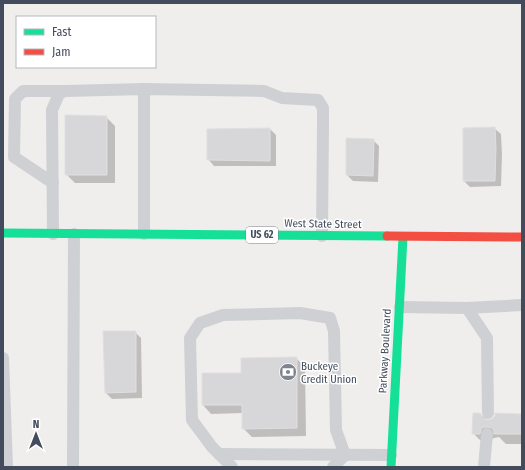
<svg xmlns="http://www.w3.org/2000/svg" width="525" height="470" font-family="'Fira Sans Condensed',sans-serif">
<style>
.shadow{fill:#0003}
.building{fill:#d7d7d9;stroke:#e0dfe0}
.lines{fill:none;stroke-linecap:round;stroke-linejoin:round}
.lane{stroke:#ced0d4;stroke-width:12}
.fast{stroke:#16e098;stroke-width:9}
.jam{stroke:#f24e42;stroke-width:9}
.labels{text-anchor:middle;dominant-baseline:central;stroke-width:3;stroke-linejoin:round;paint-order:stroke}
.shield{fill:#fff;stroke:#7b828d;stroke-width:1}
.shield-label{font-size:10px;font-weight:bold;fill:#434c5c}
.street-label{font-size:11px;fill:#434c5c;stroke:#fff}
.poi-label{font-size:11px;fill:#434c5c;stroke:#fff;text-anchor:start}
</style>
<rect width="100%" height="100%" fill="#efeeed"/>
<g class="shadow">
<path d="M 106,117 L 115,126 L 115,183 L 75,183 L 66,174 Z"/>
<path d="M 494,128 L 501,134 L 502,155 L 501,186 L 470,187 L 464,181 Z"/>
<path d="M 270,129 L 276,135 L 276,166 L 214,166 L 208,159 Z"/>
<path d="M 373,140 L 379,146 L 378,182 L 353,181 L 347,175 Z"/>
<path d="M 135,332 L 141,338 L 142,398 L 112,399 L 106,393 Z"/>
<path d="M 296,358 L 305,367 L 306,436 L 252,437 L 243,428 L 243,413 L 211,414 L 203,405 L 242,374 Z"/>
<path d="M 480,414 L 488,421 L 522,415 L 522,444 L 506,444 L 499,437 L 494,438 L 484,444 L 473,433 Z"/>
</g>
<g class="building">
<path d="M 65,115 L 107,116 L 107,175 L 65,175 Z"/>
<path d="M 495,127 L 496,148 L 495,181 L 463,181 L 463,128 Z"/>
<path d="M 270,128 L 270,161 L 207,160 L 207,129 Z"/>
<path d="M 346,138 L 374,139 L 373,176 L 346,175 Z"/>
<path d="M 103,331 L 136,331 L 136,392 L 105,393 Z"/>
<path d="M 297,357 L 297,428 L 242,429 L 242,405 L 202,405 L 202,373 L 241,373 L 241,358 Z"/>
<path d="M 473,413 L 480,413 L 482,417 L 484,419 L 488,420 L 492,419 L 495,416 L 495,413 L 522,414 L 522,434 L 494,434 L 494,431 L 492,428 L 487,427 L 484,427 L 481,429 L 480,434 L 472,434 Z"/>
</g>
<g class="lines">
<g class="lane">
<path d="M 53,183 L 14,157 L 15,99 L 23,91 L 65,91"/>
<path d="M 53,234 L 52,110 L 59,94 L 65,91 L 144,89 L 264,91 L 282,98 L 318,100 L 323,108 L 323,123 L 322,236"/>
<path d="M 144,234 L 144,89"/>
<path d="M 400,307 L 467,308 L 522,305"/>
<path d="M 467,308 L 487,338 L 488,413"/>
<path d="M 3,358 L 7,467"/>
<path d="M 219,454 L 391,455"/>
<path d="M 73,467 L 74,234"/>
<path d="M 232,467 L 212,447 L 192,420 L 190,338 L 200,323 L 223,315 L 300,313 L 330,318 L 334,331 L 336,430 L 345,455"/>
<path d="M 333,467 L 345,455"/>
<path d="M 484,467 L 487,434"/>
</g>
<g class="fast">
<path d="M 3,233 L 387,236"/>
<path d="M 391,467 L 403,237"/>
</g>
<path class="jam" d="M 387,236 L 522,237"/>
</g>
<defs>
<symbol id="bank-disc" viewBox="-11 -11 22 22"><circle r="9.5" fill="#7f858f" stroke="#fff"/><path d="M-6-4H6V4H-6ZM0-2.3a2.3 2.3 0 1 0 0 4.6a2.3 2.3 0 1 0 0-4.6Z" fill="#fff"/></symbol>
</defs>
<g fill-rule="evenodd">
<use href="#bank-disc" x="278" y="362" width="20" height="20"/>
</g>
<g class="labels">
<rect class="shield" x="246" y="227" width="32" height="16" rx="3"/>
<g class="shield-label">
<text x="262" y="235">US 62</text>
</g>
<g class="street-label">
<text transform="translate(323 224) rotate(1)">West State Street</text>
<text transform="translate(385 351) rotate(-87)">Parkway Boulevard</text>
</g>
<g class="poi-label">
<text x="301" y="366">Buckeye<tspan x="301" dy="13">Credit Union</tspan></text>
</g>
</g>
<rect width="525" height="470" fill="none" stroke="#434c5c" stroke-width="8"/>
<rect x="16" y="16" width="140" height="52" fill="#ffffff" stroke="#b4b7be"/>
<rect x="24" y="29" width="20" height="6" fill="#16e098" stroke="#b4b7be"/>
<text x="52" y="36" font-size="12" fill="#434c5c">Fast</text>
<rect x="24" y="49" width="20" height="6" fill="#f24e42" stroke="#b4b7be"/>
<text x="52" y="56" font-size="12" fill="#434c5c">Jam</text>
<g transform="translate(36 434)" stroke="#ffffff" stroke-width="3" paint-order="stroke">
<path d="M0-3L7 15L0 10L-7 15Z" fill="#434c5c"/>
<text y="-6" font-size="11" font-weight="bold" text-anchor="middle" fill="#434c5c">N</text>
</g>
</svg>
